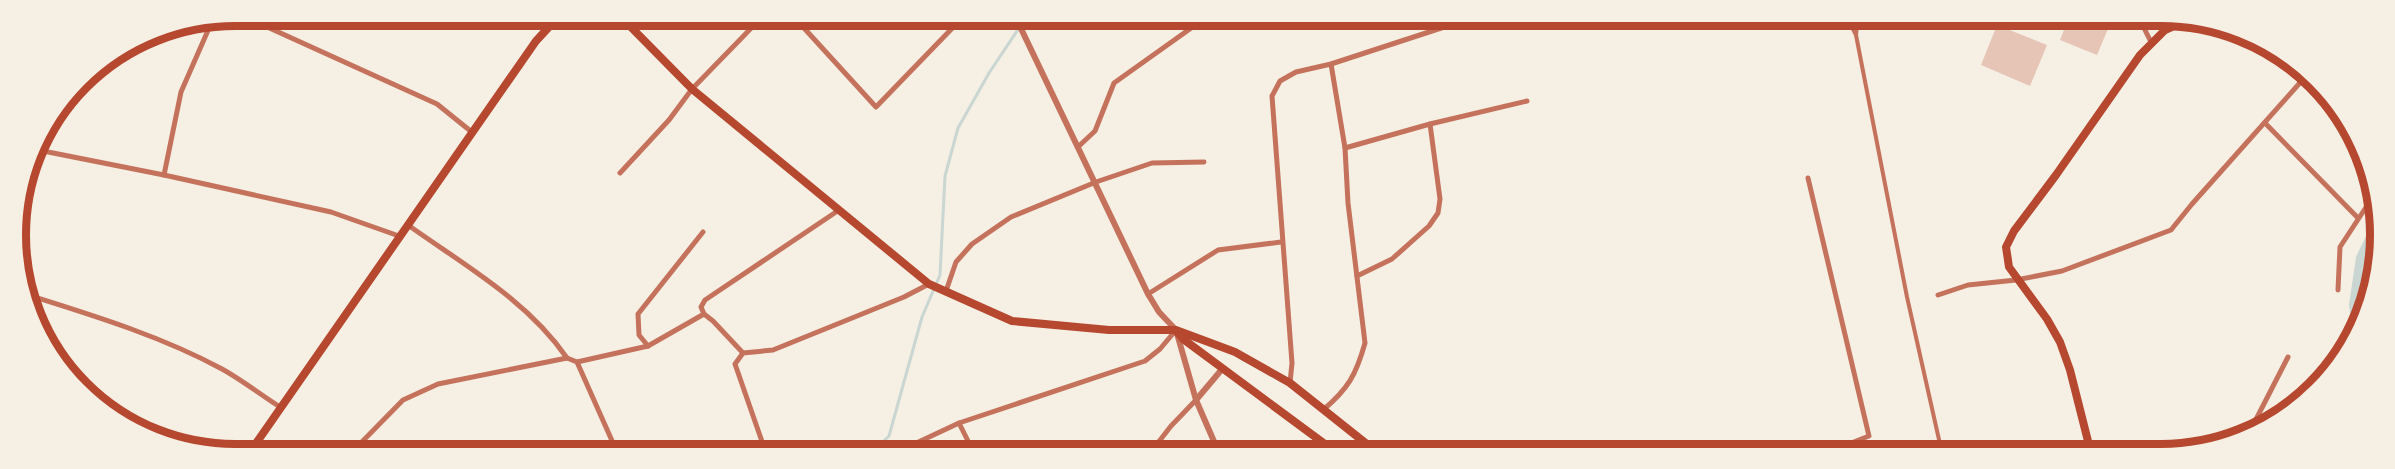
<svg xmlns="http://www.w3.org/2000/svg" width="2395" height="469" font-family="Roboto,sans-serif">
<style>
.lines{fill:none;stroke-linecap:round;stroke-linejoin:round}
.stream{stroke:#c9d6d2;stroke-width:3}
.canal{stroke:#c9d6d2;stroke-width:10}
.building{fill:#e6c5b7}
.pedestrian{stroke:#c5725c;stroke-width:4}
.minor{stroke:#c5725c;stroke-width:5}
.tertiary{stroke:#c5725c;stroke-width:6}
.secondary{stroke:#b5482f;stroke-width:8}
.rim{fill:none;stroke:#b5482f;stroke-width:8}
</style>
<rect width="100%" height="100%" fill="#f6efe4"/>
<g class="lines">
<g class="stream">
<path d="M 804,453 L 825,449 L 831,453"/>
<path d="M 871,453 L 889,436 L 922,317 L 940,275 L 945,176 L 958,128 L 989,73 L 1027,16"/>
</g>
<path class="canal" d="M 2358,331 L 2354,305 L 2361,258 L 2376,227"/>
</g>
<g class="building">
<path d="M 2069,17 L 2113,17 L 2097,55 L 2060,40 Z"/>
<path d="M 1997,25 L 2047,45 L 2030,86 L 1981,65 Z"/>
</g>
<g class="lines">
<g class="pedestrian">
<path d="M 1847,17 L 1856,35 L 1907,297 L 1942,453"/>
<path d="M 1856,35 L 1858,17"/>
</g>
<g class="minor">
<path d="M 241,15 L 437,104 L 473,133"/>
<path d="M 793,16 L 876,107 L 964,16"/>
<path d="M 2144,17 L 2145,30 L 2151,42"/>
<path d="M 2265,123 L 2358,218"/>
<path d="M 1079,146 L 1095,131 L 1114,83 L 1208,16"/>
<path d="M 1345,148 L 1430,124 L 1527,101"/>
<path d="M 33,149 L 164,175 L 331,212 L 399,236"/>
<path d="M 620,173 L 669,120 L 692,89 L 764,15"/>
<path d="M 164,175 L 181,92 L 213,19"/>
<path d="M 1808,178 L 1869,436 L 1826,453"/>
<path d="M 408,225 C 464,265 527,300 567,358"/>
<path d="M 1357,276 L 1392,259 L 1429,226 L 1438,213 L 1440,199 L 1430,124"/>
<path d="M 2338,290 L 2340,247 L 2374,195"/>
<path d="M 946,291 L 956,262 L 972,244 L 1011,217 L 1096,182 L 1152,163 L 1204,162"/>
<path d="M 25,294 C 92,315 161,336 222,369 C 242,380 261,395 280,407"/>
<path d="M 1148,294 L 1218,250 L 1281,242"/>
<path d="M 1938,295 L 1968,285 L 2016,280 L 2062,271 L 2171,230 L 2192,204 L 2306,76"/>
<path d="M 704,314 L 701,307 L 705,300 L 839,210"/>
<path d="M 648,346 L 639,335 L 638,314 L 703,232"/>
<path d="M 577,362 L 617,452"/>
<path d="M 1290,383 L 1292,363 L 1272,96 L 1280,81 L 1296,72 L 1331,64 L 1478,16"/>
<path d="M 1323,410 C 1348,389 1356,375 1365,343 L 1348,203 L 1345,148 L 1331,64"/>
<path d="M 959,423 L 974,453"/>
<path d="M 2248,435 L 2288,357"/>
<path d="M 352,452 L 403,400 L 438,384 L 567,358 L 577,362 L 648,346 L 704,314 L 713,321 L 743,353"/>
<path d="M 766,453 L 735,364 L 743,353 L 773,350 L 904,297 L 929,284"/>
<path d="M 895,453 L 959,423 L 1145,361 L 1160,349 L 1176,330"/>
<path d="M 1150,453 L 1171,426 L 1196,400"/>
</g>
<g class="tertiary">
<path d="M 1015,16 L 1148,294 L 1159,312 L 1176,330 L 1196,400 L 1219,453"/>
<path d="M 1196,400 L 1223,368"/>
</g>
<g class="secondary">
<path d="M 619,15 L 692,89 L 929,284 L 1012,321 L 1109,330 L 1176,330 L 1211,343 L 1235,352 L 1290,383 L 1378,453"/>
<path d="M 1177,332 L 1183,339 L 1337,453"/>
<path d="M 250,452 L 536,41 L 560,15"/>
<path d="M 2091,453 L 2070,370 L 2060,342 L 2047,319 L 2009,267 L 2006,247 L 2014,231 L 2056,175 L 2140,55 L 2165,30 L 2192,18"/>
</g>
</g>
<path d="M0 0H2395V469H0ZM235 26H2161A209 209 0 0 1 2370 235V235A209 209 0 0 1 2161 444H235A209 209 0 0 1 26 235V235A209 209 0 0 1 235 26Z" fill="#f6efe4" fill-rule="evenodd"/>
<path class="rim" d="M235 26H2161A209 209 0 0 1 2370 235V235A209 209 0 0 1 2161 444H235A209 209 0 0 1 26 235V235A209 209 0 0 1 235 26Z"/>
</svg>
